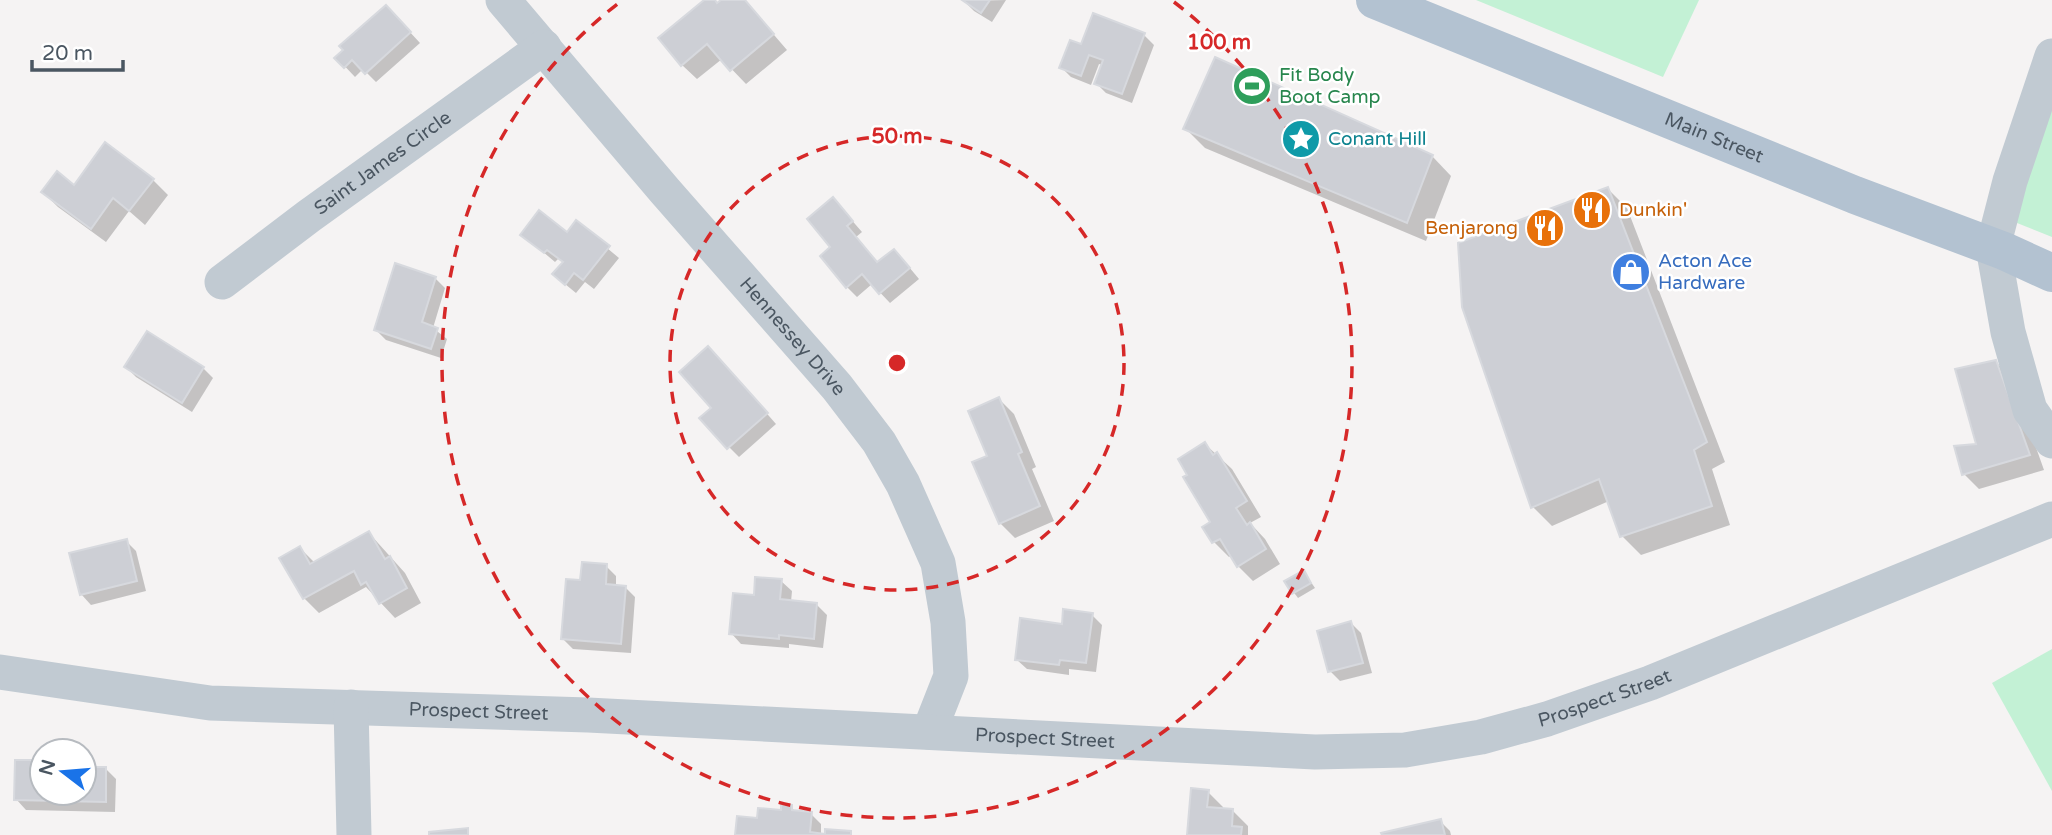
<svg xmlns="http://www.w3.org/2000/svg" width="2052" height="835" font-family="'Varela Round',sans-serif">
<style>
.green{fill:#c3f1d5}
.shadow{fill:#0003}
.building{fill:#cdcfd5;stroke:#d7d9de;stroke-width:2}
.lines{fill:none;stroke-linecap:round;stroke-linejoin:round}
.minor{stroke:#c1cad2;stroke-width:35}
.major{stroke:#b3c2d1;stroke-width:38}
.ring{fill:none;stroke:#d62828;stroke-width:3.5;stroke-dasharray:12 9}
.labels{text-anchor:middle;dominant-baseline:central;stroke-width:5;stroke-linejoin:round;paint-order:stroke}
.leisure-label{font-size:19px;fill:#27864d;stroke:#fff;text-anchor:start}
.street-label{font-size:19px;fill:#4a5661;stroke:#fff}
.culture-label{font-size:19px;fill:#0d838f;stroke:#fff;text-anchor:start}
.food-label{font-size:19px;fill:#c56008;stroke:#fff;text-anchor:start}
.shop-label{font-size:19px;fill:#366cbe;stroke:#fff;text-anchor:start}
.centre{fill:#d62828;stroke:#fff;stroke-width:3.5}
.ring-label{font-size:21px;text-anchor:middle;font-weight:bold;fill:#d62828;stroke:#fff;stroke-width:5;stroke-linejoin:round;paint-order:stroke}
</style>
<rect width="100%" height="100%" fill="#f5f3f3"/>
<g class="green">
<path d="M 1476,0 L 1699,0 L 1663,77 Z"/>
<path d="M 2052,109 L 2052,237 L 2012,221 Z"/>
<path d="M 2052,649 L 2052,791 L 1992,683 Z"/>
</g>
<g class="shadow">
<path d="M 707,0 L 713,0 L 718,5 L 724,0 L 744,0 L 787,50 L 746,84 L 722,59 L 697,79 L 682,65 Z"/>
<path d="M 1006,0 L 992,22 L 974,11 L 964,1 Z"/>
<path d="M 396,17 L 420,43 L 376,82 L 363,69 L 355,77 L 337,58 Z"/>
<path d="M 1144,35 L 1154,45 L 1132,103 L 1106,93 L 1096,83 L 1103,65 L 1099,64 L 1091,85 L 1071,77 L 1061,67 L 1082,46 Z"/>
<path d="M 1186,129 L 1432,156 L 1451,176 L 1426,241 L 1205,148 Z"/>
<path d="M 153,180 L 168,195 L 145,225 L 129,211 L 106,242 L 58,207 L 43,192 L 74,187 Z"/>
<path d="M 1608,189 L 1627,208 L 1725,462 L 1712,469 L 1730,525 L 1641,555 L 1622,536 L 1609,501 L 1552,526 L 1533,507 Z"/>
<path d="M 842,209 L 862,232 L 856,237 L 878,264 L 904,261 L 919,279 L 890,303 L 872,284 L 857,297 L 847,287 L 833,248 Z"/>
<path d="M 577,223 L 619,258 L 594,289 L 585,282 L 576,293 L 565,284 L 564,263 L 559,258 L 555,262 L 523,235 L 568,234 Z"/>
<path d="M 435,278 L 445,288 L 433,328 L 447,339 L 441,358 L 386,340 L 376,330 Z"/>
<path d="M 147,333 L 203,368 L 213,378 L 192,412 L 136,377 L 126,367 Z"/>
<path d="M 718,358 L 776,424 L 739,457 L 729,447 L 713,408 Z"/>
<path d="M 1996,362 L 2011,377 L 2044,470 L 1979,489 L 1964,474 L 1978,446 Z"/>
<path d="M 999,399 L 1014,414 L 1036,467 L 1032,469 L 1054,521 L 1015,538 L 1000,523 L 989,457 Z"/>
<path d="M 1205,444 L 1232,469 L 1261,517 L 1250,523 L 1265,539 L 1280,564 L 1253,581 L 1238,566 L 1232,555 L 1229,557 L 1214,542 L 1205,527 L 1213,522 Z"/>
<path d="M 369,533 L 405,573 L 421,603 L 395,618 L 366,587 L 319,613 L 304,598 L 300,548 L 315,563 Z"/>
<path d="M 126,541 L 136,551 L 146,591 L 91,605 L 81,594 Z"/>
<path d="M 606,566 L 616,576 L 616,586 L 625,587 L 635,597 L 631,653 L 573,649 L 563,639 L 582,582 Z"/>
<path d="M 1304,572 L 1315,588 L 1298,598 L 1286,582 Z"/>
<path d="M 781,581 L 792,591 L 791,602 L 817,605 L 827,615 L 823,648 L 789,644 L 789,648 L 741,644 L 731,633 L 755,597 Z"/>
<path d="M 1092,615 L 1102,625 L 1096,672 L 1069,669 L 1069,675 L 1027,669 L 1016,659 L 1063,626 Z"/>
<path d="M 1351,623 L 1361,633 L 1372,673 L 1340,681 L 1330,671 Z"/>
<path d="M 42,757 L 42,793 L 84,793 L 84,768 L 106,769 L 116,779 L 115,812 L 26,810 L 16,799 L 37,762 Z"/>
<path d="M 1208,792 L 1223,807 L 1223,810 L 1233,811 L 1248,826 L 1248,835 L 1188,835 Z"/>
<path d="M 791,807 L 797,813 L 811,814 L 821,824 L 821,835 L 737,835 L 759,819 Z"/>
<path d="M 1440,821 L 1450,831 L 1451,835 L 1384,835 Z"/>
</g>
<g class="building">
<path d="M 704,0 L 715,0 L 717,3 L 721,0 L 745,0 L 774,34 L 730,71 L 707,44 L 681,66 L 658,38 Z"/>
<path d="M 962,0 L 990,0 L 981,13 Z"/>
<path d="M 386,5 L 411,32 L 365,74 L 352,60 L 344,68 L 334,58 L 343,50 L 339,46 Z"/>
<path d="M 1093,13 L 1145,33 L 1122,94 L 1094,84 L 1103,60 L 1089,55 L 1081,76 L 1059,68 L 1070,40 L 1081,44 Z"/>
<path d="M 1215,57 L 1433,155 L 1407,223 L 1183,129 Z"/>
<path d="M 105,142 L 154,179 L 129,211 L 113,198 L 91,229 L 41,192 L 57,171 L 74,185 Z"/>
<path d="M 1608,187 L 1707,442 L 1694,450 L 1712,506 L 1620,537 L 1599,479 L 1531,508 L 1462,307 L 1458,243 Z"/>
<path d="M 833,197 L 853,221 L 847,226 L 877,262 L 894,249 L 910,268 L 879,294 L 862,274 L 846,288 L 820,256 L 830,247 L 807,219 Z"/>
<path d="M 539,210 L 567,232 L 576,220 L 610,246 L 583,280 L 574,273 L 565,285 L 552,274 L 563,262 L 547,250 L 544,253 L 520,235 Z"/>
<path d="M 395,263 L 436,277 L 422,322 L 438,328 L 431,349 L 374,330 Z"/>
<path d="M 147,331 L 204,367 L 182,403 L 124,367 Z"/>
<path d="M 708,346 L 768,413 L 727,449 L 699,418 L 711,408 L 679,372 Z"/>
<path d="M 1996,360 L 2030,455 L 1962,475 L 1954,446 L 1976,444 L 1955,369 Z"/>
<path d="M 999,397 L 1022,452 L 1018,454 L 1040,506 L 999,524 L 972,462 L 987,456 L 968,411 Z"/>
<path d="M 1205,442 L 1213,455 L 1217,452 L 1247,501 L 1236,508 L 1247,525 L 1250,522 L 1266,549 L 1237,567 L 1220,539 L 1212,543 L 1202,527 L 1210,522 L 1183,477 L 1187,475 L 1178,459 Z"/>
<path d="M 369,531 L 385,559 L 390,556 L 407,588 L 379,604 L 366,582 L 361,585 L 354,571 L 303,599 L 279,558 L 300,546 L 310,564 Z"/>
<path d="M 127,539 L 137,581 L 80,595 L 69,553 Z"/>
<path d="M 582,562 L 607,564 L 606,584 L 626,586 L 621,644 L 561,639 L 566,579 L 580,580 Z"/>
<path d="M 1304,570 L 1311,583 L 1292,594 L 1284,581 Z"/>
<path d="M 755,577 L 782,579 L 780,599 L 817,603 L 814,639 L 779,635 L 779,639 L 729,634 L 733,593 L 754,595 Z"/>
<path d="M 1063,609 L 1093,613 L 1086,663 L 1060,660 L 1059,665 L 1015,660 L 1020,618 L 1062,624 Z"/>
<path d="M 1351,621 L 1363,663 L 1328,672 L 1317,631 Z"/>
<path d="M 35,755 L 42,755 L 42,793 L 84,793 L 84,767 L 106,767 L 106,802 L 14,800 L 15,760 L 35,760 Z"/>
<path d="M 1191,788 L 1209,790 L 1207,807 L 1233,809 L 1232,826 L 1242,827 L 1241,835 L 1187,835 Z"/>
<path d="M 781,804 L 792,805 L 792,810 L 812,812 L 810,832 L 825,834 L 825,829 L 851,831 L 851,835 L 735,835 L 737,816 L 757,818 L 758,808 L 781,810 Z"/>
<path d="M 1441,819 L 1445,835 L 1382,835 L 1381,833 Z"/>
<path d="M 468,828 L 468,835 L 429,835 L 429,832 Z"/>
</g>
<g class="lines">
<g class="minor">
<path id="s1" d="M 503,0 L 665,191 L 837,387 L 879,442 L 903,484 L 938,563 L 948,622 L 951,676 L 929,732"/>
<path d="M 2052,56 L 2010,181 L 1993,247 L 2008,332 L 2030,410 L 2052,441"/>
<path id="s2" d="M 222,282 L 309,216 L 544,47"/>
<path id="s3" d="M 0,672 L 210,703 L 588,715 L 1315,752 L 1405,750 L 1481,737 L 1547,719 L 1650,683 L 2052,519"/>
<path d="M 351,707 L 354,835"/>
</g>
<path class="major" id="s4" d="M 1375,0 L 1855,195 L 2004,251 L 2052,273"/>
</g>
<g class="ring">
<circle cx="897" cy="363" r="227"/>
<path d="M1174 2A455 455 0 1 1 620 2"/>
</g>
<defs>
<symbol id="stadium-disc" viewBox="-11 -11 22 22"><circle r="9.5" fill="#2e9e5b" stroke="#fff"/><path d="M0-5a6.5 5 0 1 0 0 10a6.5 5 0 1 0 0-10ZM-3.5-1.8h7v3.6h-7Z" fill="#fff"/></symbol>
<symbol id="sight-disc" viewBox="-11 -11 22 22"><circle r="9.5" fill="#0f9aa8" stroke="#fff"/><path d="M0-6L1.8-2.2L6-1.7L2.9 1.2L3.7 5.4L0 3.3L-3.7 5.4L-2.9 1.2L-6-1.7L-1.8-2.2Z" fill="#fff"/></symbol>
<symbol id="restaurant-disc" viewBox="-11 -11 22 22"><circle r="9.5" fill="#e8710a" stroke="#fff"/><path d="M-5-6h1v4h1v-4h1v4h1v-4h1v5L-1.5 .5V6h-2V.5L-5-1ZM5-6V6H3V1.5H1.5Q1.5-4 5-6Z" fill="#fff"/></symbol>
<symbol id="shop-disc" viewBox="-11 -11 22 22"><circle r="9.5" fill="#3f7fe0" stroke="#fff"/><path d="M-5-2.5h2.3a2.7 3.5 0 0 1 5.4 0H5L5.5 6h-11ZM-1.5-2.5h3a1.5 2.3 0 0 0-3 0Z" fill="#fff"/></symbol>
</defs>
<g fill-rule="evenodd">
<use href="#stadium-disc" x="1230" y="64" width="44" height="44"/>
<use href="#sight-disc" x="1279" y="117" width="44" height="44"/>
<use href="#restaurant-disc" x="1570" y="188" width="44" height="44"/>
<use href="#restaurant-disc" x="1523" y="206" width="44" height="44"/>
<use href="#shop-disc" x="1609" y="250" width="44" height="44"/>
</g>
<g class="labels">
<g class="leisure-label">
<text x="1279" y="75">Fit Body<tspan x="1279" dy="22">Boot Camp</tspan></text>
</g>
<g class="street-label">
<text stroke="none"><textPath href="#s4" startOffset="366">Main Street</textPath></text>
<text stroke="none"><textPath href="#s2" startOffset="200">Saint James Circle</textPath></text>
<text stroke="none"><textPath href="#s1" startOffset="444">Hennessey Drive</textPath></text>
<text stroke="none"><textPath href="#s3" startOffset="1615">Prospect Street</textPath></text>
<text stroke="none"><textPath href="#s3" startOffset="481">Prospect Street</textPath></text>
<text stroke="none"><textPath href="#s3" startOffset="1048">Prospect Street</textPath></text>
</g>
<g class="culture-label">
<text x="1328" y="139">Conant Hill</text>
</g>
<g class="food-label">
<text x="1619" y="210">Dunkin'</text>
<text x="1518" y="228" text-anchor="end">Benjarong</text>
</g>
<g class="shop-label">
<text x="1658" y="261">Acton Ace<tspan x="1658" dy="22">Hardware</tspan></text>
</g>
</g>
<circle cx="897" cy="363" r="10" class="centre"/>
<g class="ring-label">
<text x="1219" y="49">100 m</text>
<text x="897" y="143">50 m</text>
</g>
<g transform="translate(63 772) rotate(286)"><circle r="33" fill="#ffffff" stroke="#b7bbc0" stroke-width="2"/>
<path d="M0-5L12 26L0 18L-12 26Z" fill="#1a73e8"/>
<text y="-10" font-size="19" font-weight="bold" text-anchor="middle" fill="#4a5661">N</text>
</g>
<path d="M32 60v10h91v-10" fill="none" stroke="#4a5661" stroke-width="3.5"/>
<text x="42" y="60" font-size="21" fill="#4a5661" stroke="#ffffff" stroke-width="5" paint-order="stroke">20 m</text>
</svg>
